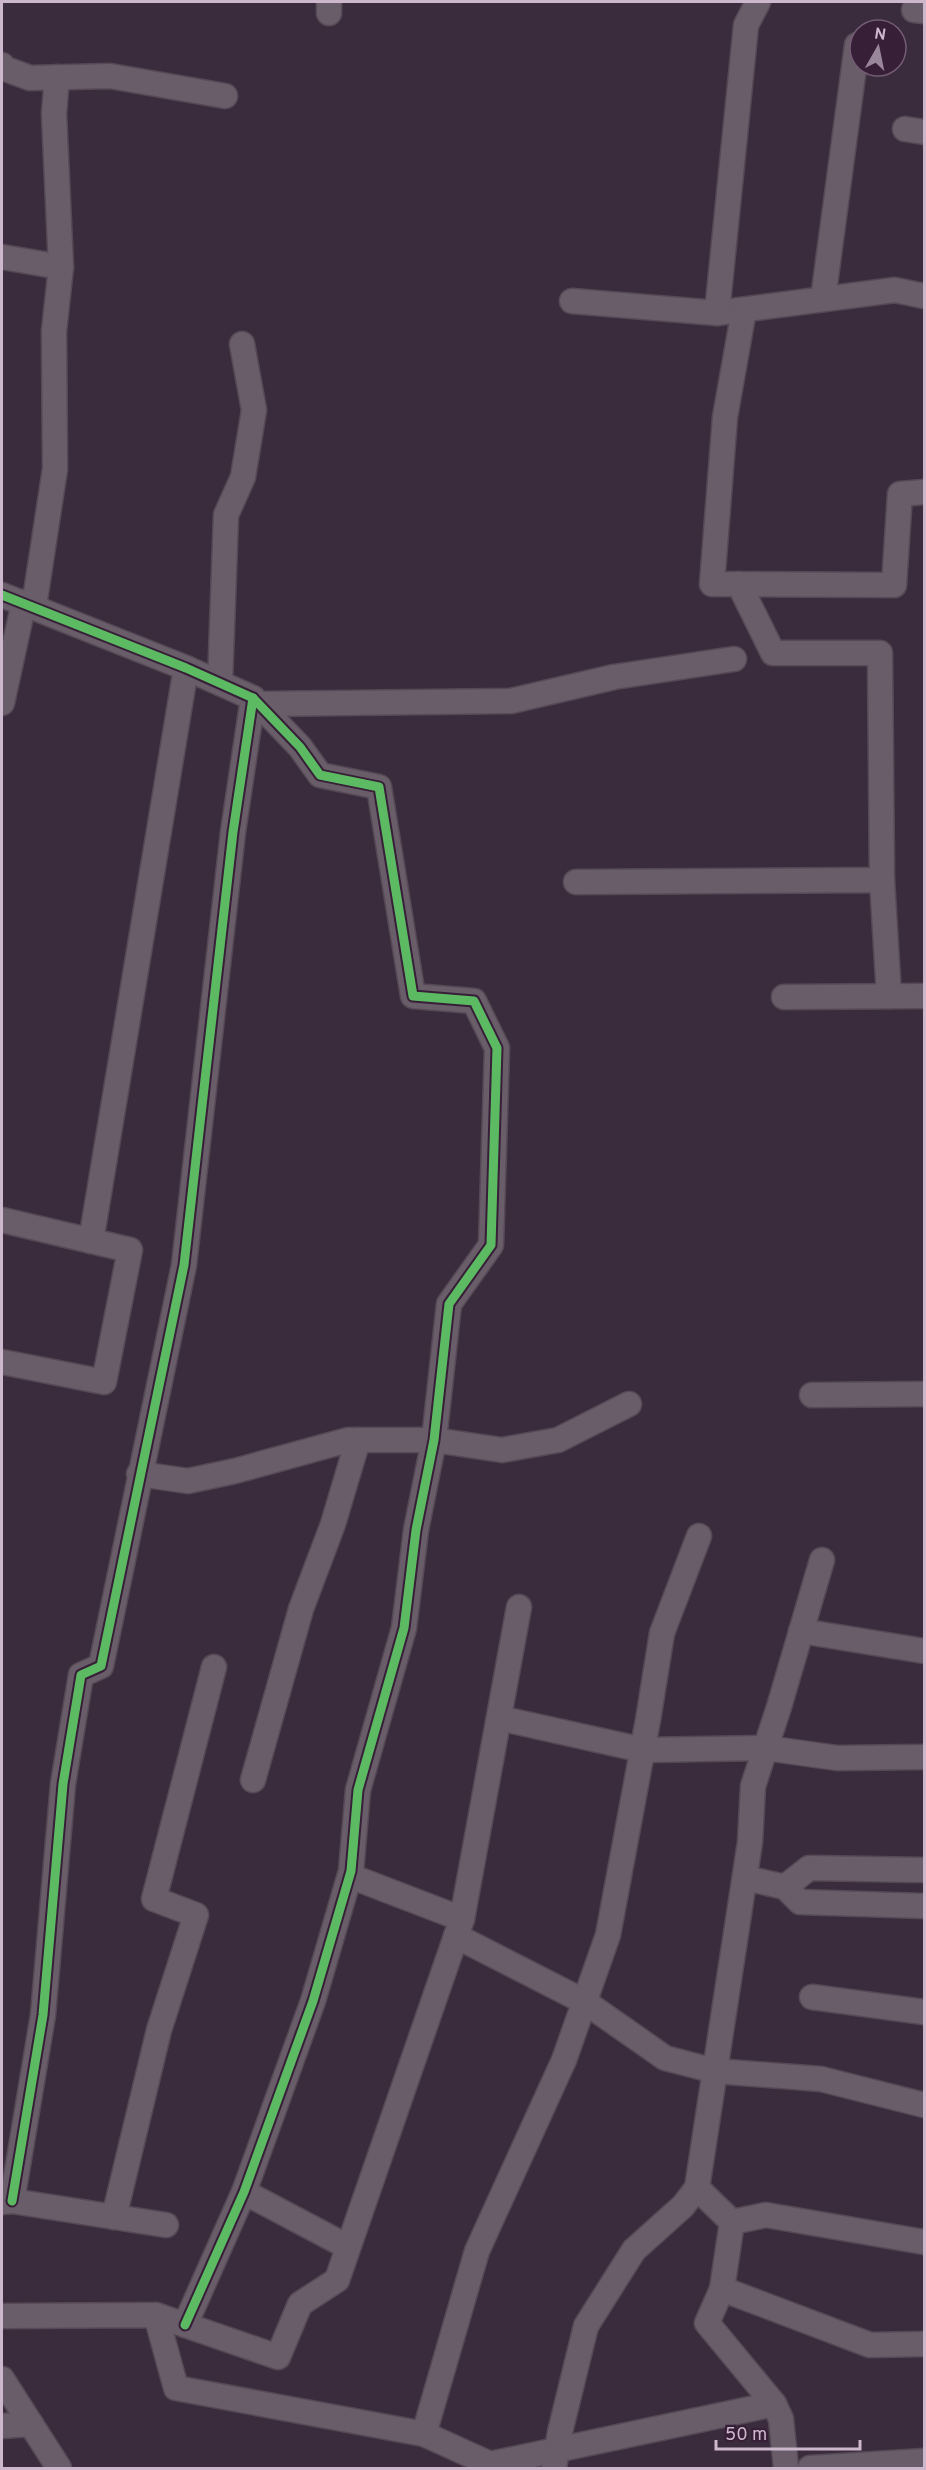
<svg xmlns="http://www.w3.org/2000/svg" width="926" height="2470" font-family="Overpass,sans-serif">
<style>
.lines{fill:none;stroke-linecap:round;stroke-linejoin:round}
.minor-casing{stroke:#544955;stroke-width:27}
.minor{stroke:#695d6a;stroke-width:24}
.cycleway-casing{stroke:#371f38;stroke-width:13}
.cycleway{stroke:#5cba63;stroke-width:9}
</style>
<rect width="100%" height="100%" fill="#3b2c3d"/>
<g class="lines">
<defs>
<g id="minor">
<path d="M 914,10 L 924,11"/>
<path d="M 329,13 L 329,2"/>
<path d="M 2,65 L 3,68 L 30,78 L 110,76 L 225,96"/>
<path d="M 905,129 L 924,132"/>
<path d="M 2,257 L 61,267"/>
<path d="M 823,299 L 857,45"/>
<path d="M 572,301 L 717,313 L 895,290 L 924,296"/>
<path d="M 744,310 L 725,417 L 712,584 L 894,585 L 900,494 L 924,492"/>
<path d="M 717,313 L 746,25 L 758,2"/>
<path d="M 739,584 L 773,653 L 880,653 L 882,880"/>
<path d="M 2,595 L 186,668 L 253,698 L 300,747 L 320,775 L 379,787 L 413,996 L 474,1001 L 497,1048 L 491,1245 L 449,1304 L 434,1440 L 416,1530 L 404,1628 L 358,1790 L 351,1871 L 313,2001 L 244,2192 L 185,2325"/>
<path d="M 34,606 L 55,469 L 54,331 L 61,267 L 54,114 L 57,77"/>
<path d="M 220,683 L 226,515 L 243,477 L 254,410 L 242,344"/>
<path d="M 2,703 L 24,602"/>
<path d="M 259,704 L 511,701 L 614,677 L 734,659"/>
<path d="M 576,882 L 882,880 L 889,996"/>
<path d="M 784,997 L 924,996"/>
<path d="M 2,1220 L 130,1250 L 104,1382 L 2,1362"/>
<path d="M 91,1241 L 186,668"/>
<path d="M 812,1395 L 924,1394"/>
<path d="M 139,1474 L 188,1481 L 235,1471 L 348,1440 L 434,1440 L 502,1450 L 558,1440 L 629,1404"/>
<path d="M 801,1631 L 924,1651"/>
<path d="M 499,1718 L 643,1750 L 766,1748 L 837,1758 L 924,1757"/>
<path d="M 253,1780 L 301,1609 L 333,1524 L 358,1440"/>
<path d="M 350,1876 L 462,1919"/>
<path d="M 745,1878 L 785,1887 L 800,1902 L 924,1906"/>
<path d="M 785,1887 L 809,1868 L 924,1870"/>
<path d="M 456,1936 L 585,2002 L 665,2058 L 715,2071 L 821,2079 L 924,2105"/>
<path d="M 812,1997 L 924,2012"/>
<path d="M 697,2188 L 732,2222 L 722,2289 L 707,2323 L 774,2404 L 781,2419 L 786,2468"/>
<path d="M 244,2192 L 348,2247"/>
<path d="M 12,2201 L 43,2015 L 63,1784 L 81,1675 L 101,1666 L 184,1265 L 233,832 L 253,698"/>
<path d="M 2,2202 L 12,2201 L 166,2225"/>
<path d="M 114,2217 L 159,2030 L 196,1915 L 154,1899 L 214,1667"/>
<path d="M 732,2222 L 766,2215 L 924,2242"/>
<path d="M 722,2289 L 870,2345 L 924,2344"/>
<path d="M 156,2315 L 176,2388 L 424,2434 L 490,2464 L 774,2404"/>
<path d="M 2,2316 L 156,2315 L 278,2357 L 300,2304 L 337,2280 L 462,1919 L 519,1607"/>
<path d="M 2,2379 L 59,2468"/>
<path d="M 2,2426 L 31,2424"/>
<path d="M 424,2434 L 477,2251 L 564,2060 L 608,1935 L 648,1720 L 662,1633 L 699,1536"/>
<path d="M 554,2468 L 560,2432 L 586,2326 L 634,2250 L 683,2206 L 697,2188 L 750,1842 L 753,1786 L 779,1707 L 822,1560"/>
<path d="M 810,2468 L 924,2461"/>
</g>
</defs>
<use href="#minor" class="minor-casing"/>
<use href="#minor" class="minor"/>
<defs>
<g id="cycleway">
<path d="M 2,595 L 186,668 L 253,698 L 300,747 L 320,775 L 379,787 L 413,996 L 474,1001 L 497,1048 L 491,1245 L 449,1304 L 434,1440 L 416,1530 L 404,1628 L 358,1790 L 351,1871 L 313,2001 L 244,2192 L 185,2325"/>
<path d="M 12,2201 L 43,2015 L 63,1784 L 81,1675 L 101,1666 L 184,1265 L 233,832 L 253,698"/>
</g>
</defs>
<use href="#cycleway" class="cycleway-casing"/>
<use href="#cycleway" class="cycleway"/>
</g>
<rect width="926" height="2470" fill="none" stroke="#ccb7cd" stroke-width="6"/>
<g transform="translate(878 48) rotate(9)"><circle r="28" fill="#371f38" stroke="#735c74" stroke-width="1.5"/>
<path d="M0-4.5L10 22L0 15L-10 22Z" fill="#99869b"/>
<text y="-9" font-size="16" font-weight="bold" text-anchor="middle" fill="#ccb7cd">N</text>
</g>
<path d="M716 2440v9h144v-9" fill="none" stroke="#ccb7cd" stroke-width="3"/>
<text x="725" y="2440" font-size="18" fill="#ccb7cd" stroke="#371f38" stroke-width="4.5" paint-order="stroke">50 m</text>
</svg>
